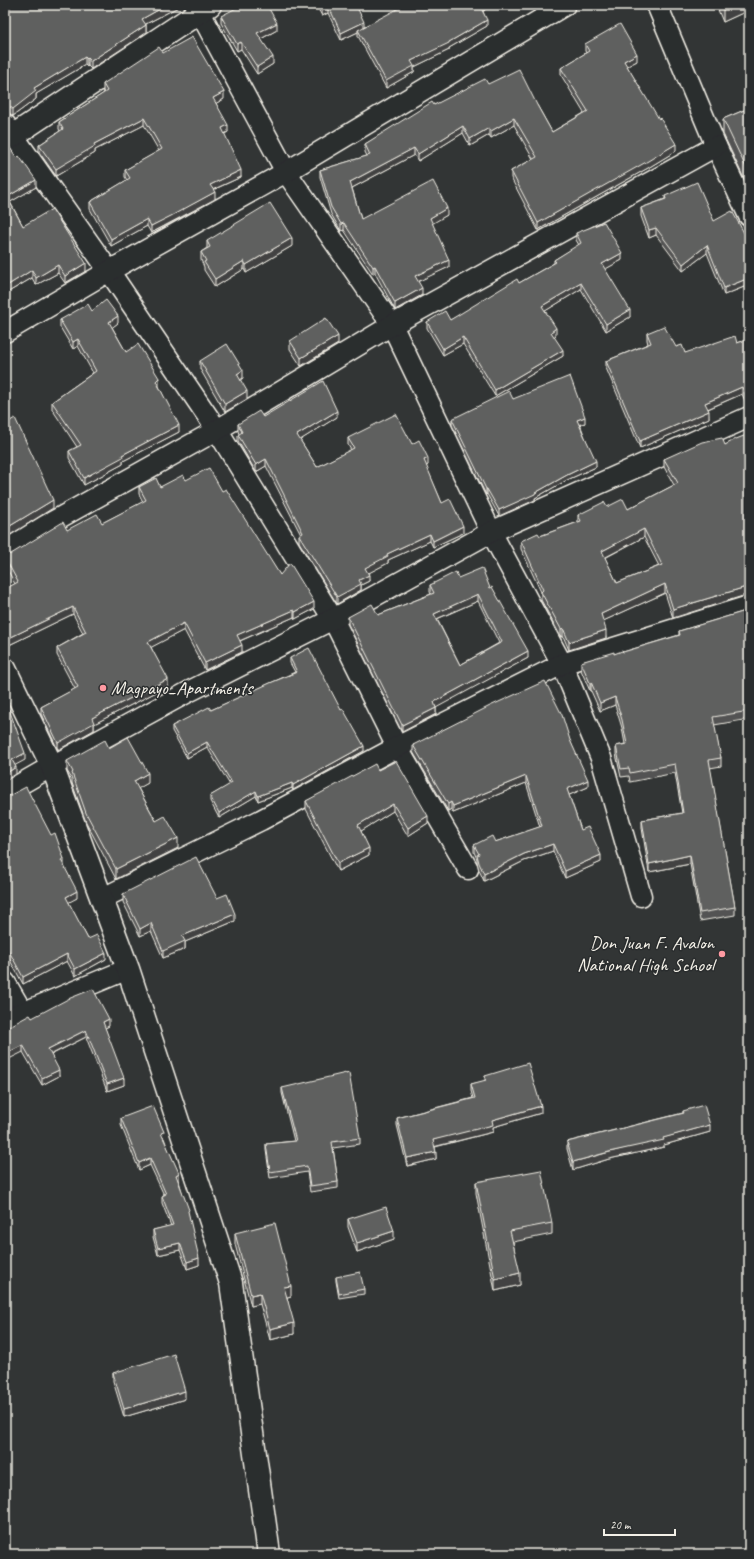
<svg xmlns="http://www.w3.org/2000/svg" width="754" height="1559" font-family="Caveat,sans-serif">
<style>
.lines{fill:none;stroke-linecap:round;stroke-linejoin:round}
.minor-casing{stroke:#f4f1e8;stroke-width:23}
.tertiary-casing{stroke:#f4f1e8;stroke-width:25}
.secondary-casing{stroke:#f4f1e8;stroke-width:25}
.minor{stroke:#2a2d2e;stroke-width:20}
.tertiary{stroke:#2a2d2e;stroke-width:22}
.secondary{stroke:#2a2d2e;stroke-width:22}
.wall{fill:#525352;stroke:#f4f1e8;fill-rule:evenodd}
.shaded-wall{fill:#424342;stroke:#f4f1e8}
.building{fill:#5f605f;stroke:#f4f1e8;fill-rule:evenodd}
.poi-dot{fill:#ff9aa2;stroke:#2a2d2e;stroke-width:1.5}
.labels{text-anchor:middle;dominant-baseline:central;stroke-width:3;stroke-linejoin:round;paint-order:stroke}
.poi-label{font-size:19px;fill:#f4f1e8;stroke:#2a2d2e;text-anchor:start}
</style>
<rect width="100%" height="100%" fill="#323535"/>
<filter id="ink" filterUnits="userSpaceOnUse"><feTurbulence type="fractalNoise" baseFrequency=".025" numOctaves="2"/><feDisplacementMap in="SourceGraphic" scale="8" xChannelSelector="R" yChannelSelector="G"/><feConvolveMatrix kernelMatrix="1 2 1 2 8 2 1 2 1" color-interpolation-filters="sRGB"/></filter>
<g filter="url(#ink)">
<g class="lines">
<defs>
<g id="minor">
<path d="M 196,5 L 286,172 L 392,325 L 491,532 L 562,664 L 601,758 L 641,896"/>
<path d="M 657,5 L 716,146 L 749,216"/>
<path d="M 5,124 L 109,271 L 217,430 L 333,619 L 397,747 L 468,869"/>
<path d="M 5,332 L 109,271 L 286,172 L 565,5"/>
<path d="M 5,551 L 45,526 L 217,430 L 392,325 L 716,146"/>
<path d="M 5,793 L 52,766 L 190,691 L 333,619 L 491,532 L 749,417"/>
<path d="M 101,899 L 261,820 L 397,747 L 562,664 L 749,606"/>
<path d="M 5,982 L 23,1013"/>
<path d="M 5,1020 L 128,969"/>
</g>
<path id="tertiary" d="M 5,669 L 52,766 L 128,969 L 231,1283 L 269,1554"/>
<path id="secondary" d="M 5,141 L 210,5"/>
</defs>
<use href="#minor" class="minor-casing"/>
<use href="#tertiary" class="tertiary-casing"/>
<use href="#secondary" class="secondary-casing"/>
<use href="#minor" class="minor"/>
<use href="#tertiary" class="tertiary"/>
<use href="#secondary" class="secondary"/>
</g>
<g class="wall">
<path d="M 5,5 L 180,5 L 180,6 L 146,24 L 146,33 L 91,69 L 88,66 L 87,67 L 85,65 L 36,94 L 36,99 L 13,116 L 9,113 L 5,113 Z"/>
<path d="M 316,5 L 356,5 L 364,26 L 485,5 L 485,10 L 483,11 L 487,26 L 449,48 L 449,50 L 414,67 L 414,72 L 386,88 L 358,36 L 358,32 L 341,40 L 328,13 L 322,16 Z"/>
<path d="M 716,5 L 749,5 L 749,10 L 723,22 Z"/>
<path d="M 221,16 L 277,30 L 261,39 L 273,64 L 257,74 L 241,49 L 237,51 L 221,23 Z"/>
<path d="M 585,44 L 637,61 L 627,66 L 676,151 L 648,168 L 538,230 L 511,178 L 511,171 L 533,159 L 514,125 L 491,138 L 489,135 L 470,146 L 463,133 L 418,161 L 414,155 L 352,188 L 361,219 L 447,215 L 432,223 L 449,267 L 418,281 L 422,295 L 395,310 L 375,273 L 373,274 L 344,230 L 341,231 L 331,214 L 320,177 L 320,170 L 367,156 L 365,152 L 365,144 L 434,105 L 488,84 L 537,105 L 552,132 L 584,113 L 561,75 L 561,68 L 586,53 L 585,51 Z"/>
<path d="M 163,53 L 224,99 L 216,103 L 228,132 L 224,134 L 241,177 L 213,190 L 215,199 L 171,223 L 151,233 L 147,226 L 111,246 L 90,209 L 90,202 L 127,180 L 125,177 L 125,170 L 159,151 L 144,125 L 95,150 L 95,153 L 56,176 L 39,152 L 39,145 L 60,131 L 59,129 L 59,122 L 104,93 L 103,91 L 103,84 Z"/>
<path d="M 749,108 L 749,189 L 723,134 L 723,119 Z"/>
<path d="M 5,145 L 36,187 L 10,202 L 23,226 L 86,271 L 65,283 L 58,273 L 36,285 L 32,278 L 5,294 Z"/>
<path d="M 665,196 L 714,221 L 749,242 L 749,285 L 724,295 L 707,253 L 683,271 L 656,235 L 649,238 L 641,216 L 641,208 L 665,199 Z"/>
<path d="M 576,233 L 622,260 L 605,269 L 630,317 L 606,331 L 581,289 L 545,311 L 556,335 L 554,337 L 563,356 L 495,396 L 463,344 L 443,355 L 427,328 L 427,322 L 450,320 L 519,283 L 554,263 L 554,260 L 579,245 L 576,240 Z"/>
<path d="M 207,241 L 292,246 L 246,273 L 244,269 L 215,287 L 204,270 L 204,267 L 201,260 L 201,252 L 207,248 Z"/>
<path d="M 92,311 L 118,323 L 112,327 L 126,352 L 159,386 L 179,432 L 123,461 L 123,464 L 84,485 L 69,458 L 69,451 L 77,447 L 52,409 L 52,402 L 93,373 L 78,346 L 73,349 L 60,327 L 60,320 Z"/>
<path d="M 647,333 L 676,347 L 685,353 L 737,343 L 749,339 L 746,403 L 742,394 L 708,409 L 709,418 L 640,448 L 606,368 L 606,361 L 648,344 L 647,340 Z"/>
<path d="M 290,341 L 338,344 L 301,366 L 290,349 Z"/>
<path d="M 200,361 L 243,378 L 240,380 L 247,399 L 225,412 L 200,369 Z"/>
<path d="M 513,399 L 585,423 L 580,424 L 596,467 L 567,480 L 535,498 L 535,500 L 499,516 L 487,494 L 486,495 L 452,425 L 452,419 Z"/>
<path d="M 263,417 L 337,417 L 300,440 L 317,467 L 351,450 L 348,445 L 348,438 L 412,444 L 428,465 L 426,466 L 442,503 L 463,533 L 433,547 L 430,541 L 388,560 L 388,563 L 368,573 L 369,581 L 361,585 L 361,590 L 337,604 L 299,542 L 299,535 L 301,535 L 266,466 L 256,472 L 238,441 L 238,435 L 239,434 L 238,431 L 238,424 Z"/>
<path d="M 749,434 L 749,595 L 746,595 L 673,618 L 665,593 L 603,621 L 606,638 L 569,650 L 563,636 L 561,637 L 541,600 L 541,592 L 521,549 L 521,541 L 540,536 L 578,522 L 578,515 L 607,507 L 628,509 L 674,485 L 664,467 L 664,459 L 725,445 ZM 644,537 L 659,566 L 617,583 L 605,558 Z"/>
<path d="M 186,480 L 222,491 L 280,575 L 314,609 L 295,619 L 294,617 L 240,641 L 242,652 L 205,670 L 184,630 L 151,647 L 168,686 L 94,724 L 94,730 L 58,750 L 41,714 L 41,707 L 75,689 L 57,655 L 57,648 L 83,633 L 73,614 L 9,645 L 5,637 L 5,589 L 15,584 L 5,565 L 5,555 L 11,554 L 67,530 L 102,523 L 143,502 L 139,494 L 139,487 L 160,487 Z"/>
<path d="M 458,578 L 490,588 L 528,658 L 436,707 L 436,714 L 402,732 L 348,624 L 348,617 L 378,615 L 431,594 L 430,592 L 430,585 ZM 478,601 L 499,643 L 460,665 L 437,619 Z"/>
<path d="M 749,610 L 749,719 L 714,725 L 721,758 L 721,766 L 710,768 L 735,907 L 735,915 L 700,921 L 690,864 L 649,872 L 642,828 L 642,820 L 682,813 L 675,773 L 630,782 L 629,776 L 621,777 L 616,754 L 616,746 L 625,744 L 622,728 L 615,705 L 600,711 L 591,691 L 590,691 L 581,670 L 581,662 L 614,654 L 623,652 L 679,635 L 679,631 Z"/>
<path d="M 290,658 L 341,710 L 364,751 L 293,790 L 292,788 L 258,801 L 256,796 L 219,818 L 210,801 L 210,796 L 230,785 L 207,747 L 187,758 L 172,731 L 172,726 L 211,710 L 295,672 L 290,663 Z"/>
<path d="M 570,740 L 588,787 L 569,795 L 581,830 L 601,862 L 565,878 L 553,851 L 524,861 L 484,881 L 479,870 L 477,862 L 477,859 L 474,852 L 474,845 L 495,842 L 540,827 L 526,783 L 453,813 L 451,809 L 448,811 L 413,752 L 413,745 Z"/>
<path d="M 109,748 L 148,783 L 138,788 L 156,821 L 178,848 L 116,879 L 86,822 L 72,783 L 72,779 L 67,771 L 67,761 Z"/>
<path d="M 378,770 L 428,823 L 408,836 L 393,811 L 361,831 L 369,855 L 338,871 L 306,809 L 306,801 Z"/>
<path d="M 5,798 L 64,866 L 77,898 L 68,902 L 88,939 L 106,959 L 75,976 L 67,961 L 23,984 L 5,951 Z"/>
<path d="M 123,894 L 217,898 L 235,921 L 185,942 L 185,949 L 163,958 L 151,931 L 140,936 L 123,902 Z"/>
<path d="M 32,1018 L 109,1026 L 105,1028 L 124,1085 L 107,1091 L 86,1037 L 51,1055 L 59,1076 L 42,1085 L 23,1052 L 8,1027 Z"/>
<path d="M 485,1076 L 541,1113 L 493,1127 L 493,1132 L 435,1147 L 436,1159 L 407,1166 L 397,1125 L 397,1118 L 473,1098 L 471,1091 L 471,1084 L 485,1081 Z"/>
<path d="M 282,1088 L 360,1138 L 360,1144 L 333,1148 L 338,1182 L 338,1188 L 310,1192 L 307,1172 L 270,1178 L 266,1150 L 266,1144 L 294,1141 L 282,1093 Z"/>
<path d="M 683,1111 L 710,1132 L 664,1145 L 664,1147 L 609,1159 L 573,1170 L 567,1149 L 567,1142 L 683,1113 Z"/>
<path d="M 121,1118 L 164,1138 L 179,1180 L 179,1181 L 189,1217 L 199,1265 L 187,1269 L 180,1250 L 158,1255 L 153,1237 L 153,1230 L 171,1226 L 162,1203 L 162,1196 L 164,1195 L 150,1165 L 139,1170 L 121,1125 Z"/>
<path d="M 476,1182 L 552,1223 L 552,1234 L 513,1242 L 520,1285 L 495,1291 L 476,1193 Z"/>
<path d="M 348,1219 L 394,1239 L 357,1252 L 348,1227 Z"/>
<path d="M 235,1233 L 291,1296 L 287,1297 L 294,1334 L 270,1340 L 260,1304 L 251,1306 L 235,1244 Z"/>
<path d="M 336,1277 L 364,1289 L 364,1294 L 339,1298 L 336,1281 Z"/>
<path d="M 113,1373 L 185,1399 L 124,1417 L 113,1381 Z"/>
</g>
<g class="shaded-wall">
<path d="M 167,5 L 180,5 L 180,6 L 142,26 L 142,19 Z"/>
<path d="M 328,5 L 328,13 L 322,16 L 322,8 Z"/>
<path d="M 482,5 L 485,5 L 485,10 L 480,12 L 480,6 Z"/>
<path d="M 734,5 L 749,5 L 749,10 L 723,22 L 723,10 Z"/>
<path d="M 487,20 L 487,26 L 449,48 L 449,50 L 414,67 L 414,72 L 386,88 L 386,81 L 411,61 L 449,42 Z"/>
<path d="M 364,22 L 364,29 L 358,30 L 358,32 L 341,40 L 341,33 Z"/>
<path d="M 277,23 L 277,30 L 257,41 L 257,33 Z"/>
<path d="M 146,25 L 146,33 L 91,69 L 91,61 Z"/>
<path d="M 241,42 L 241,49 L 237,51 L 237,44 Z"/>
<path d="M 637,54 L 637,61 L 624,68 L 624,61 Z"/>
<path d="M 85,57 L 85,65 L 36,94 L 36,99 L 13,116 L 13,109 L 34,88 Z"/>
<path d="M 273,57 L 273,64 L 257,74 L 257,67 Z"/>
<path d="M 88,58 L 88,66 L 87,67 L 87,59 Z"/>
<path d="M 224,92 L 224,99 L 213,105 L 213,98 Z"/>
<path d="M 144,118 L 144,125 L 95,150 L 95,153 L 56,176 L 56,169 L 94,144 Z"/>
<path d="M 514,118 L 514,125 L 491,138 L 491,131 Z"/>
<path d="M 228,125 L 228,132 L 222,135 L 222,128 Z"/>
<path d="M 463,126 L 463,133 L 418,161 L 418,154 Z"/>
<path d="M 489,128 L 489,135 L 470,146 L 470,139 Z"/>
<path d="M 676,144 L 676,151 L 648,168 L 538,230 L 538,223 Z"/>
<path d="M 414,148 L 414,155 L 350,189 L 350,182 Z"/>
<path d="M 241,170 L 241,177 L 210,191 L 210,185 Z"/>
<path d="M 36,180 L 36,187 L 7,204 L 7,197 Z"/>
<path d="M 215,192 L 215,199 L 151,233 L 151,226 Z"/>
<path d="M 447,208 L 447,215 L 430,225 L 430,218 Z"/>
<path d="M 147,219 L 147,226 L 111,246 L 111,239 Z"/>
<path d="M 344,223 L 344,230 L 341,231 L 341,224 Z"/>
<path d="M 656,228 L 656,235 L 649,238 L 649,230 Z"/>
<path d="M 292,238 L 292,246 L 246,273 L 246,265 Z"/>
<path d="M 707,245 L 707,253 L 683,271 L 683,264 Z"/>
<path d="M 622,253 L 622,260 L 602,271 L 602,264 Z"/>
<path d="M 449,260 L 449,267 L 415,283 L 415,276 Z"/>
<path d="M 244,261 L 244,269 L 215,287 L 215,279 Z"/>
<path d="M 86,263 L 86,271 L 65,283 L 65,276 Z"/>
<path d="M 58,265 L 58,273 L 36,285 L 36,278 Z"/>
<path d="M 375,266 L 375,273 L 373,274 L 373,267 Z"/>
<path d="M 32,270 L 32,278 L 5,294 L 5,287 Z"/>
<path d="M 749,278 L 749,285 L 724,295 L 724,288 Z"/>
<path d="M 581,283 L 581,289 L 542,313 L 542,306 Z"/>
<path d="M 422,288 L 422,295 L 395,310 L 395,303 Z"/>
<path d="M 630,310 L 630,317 L 606,331 L 606,324 Z"/>
<path d="M 118,316 L 118,323 L 109,330 L 109,322 Z"/>
<path d="M 556,328 L 556,335 L 551,339 L 551,332 Z"/>
<path d="M 338,336 L 338,344 L 301,366 L 301,358 Z"/>
<path d="M 463,337 L 463,344 L 443,355 L 443,349 Z"/>
<path d="M 78,339 L 78,346 L 73,349 L 73,342 Z"/>
<path d="M 563,350 L 563,356 L 495,396 L 495,390 Z"/>
<path d="M 243,370 L 243,378 L 237,382 L 237,374 Z"/>
<path d="M 159,378 L 159,386 L 156,388 L 156,381 Z"/>
<path d="M 742,387 L 742,394 L 705,410 L 705,403 Z"/>
<path d="M 247,391 L 247,399 L 225,412 L 225,404 Z"/>
<path d="M 749,394 L 749,401 L 746,403 L 746,396 Z"/>
<path d="M 337,411 L 337,417 L 297,442 L 297,435 Z"/>
<path d="M 709,411 L 709,418 L 640,448 L 640,441 Z"/>
<path d="M 585,417 L 585,423 L 577,425 L 577,420 Z"/>
<path d="M 179,425 L 179,432 L 123,461 L 123,464 L 84,485 L 84,478 L 122,455 Z"/>
<path d="M 428,458 L 428,465 L 424,467 L 424,460 Z"/>
<path d="M 266,459 L 266,466 L 256,472 L 256,465 Z"/>
<path d="M 596,461 L 596,467 L 567,480 L 535,498 L 535,500 L 499,516 L 499,510 L 535,493 L 567,475 Z"/>
<path d="M 486,489 L 487,489 L 487,494 L 486,495 Z"/>
<path d="M 53,500 L 53,508 L 5,538 L 5,529 Z"/>
<path d="M 463,526 L 463,533 L 433,547 L 433,541 Z"/>
<path d="M 644,529 L 644,537 L 602,559 L 602,551 Z"/>
<path d="M 430,534 L 430,541 L 388,560 L 388,563 L 365,575 L 365,568 L 387,554 Z"/>
<path d="M 369,575 L 369,581 L 361,585 L 361,590 L 337,604 L 337,597 L 359,580 Z"/>
<path d="M 665,584 L 665,593 L 601,622 L 601,614 Z"/>
<path d="M 746,587 L 746,595 L 673,618 L 673,609 Z"/>
<path d="M 478,594 L 478,601 L 434,620 L 434,614 Z"/>
<path d="M 314,602 L 314,609 L 295,619 L 295,612 Z"/>
<path d="M 73,607 L 73,614 L 9,645 L 9,638 Z"/>
<path d="M 294,610 L 294,617 L 237,642 L 237,635 Z"/>
<path d="M 184,623 L 184,630 L 148,649 L 148,642 Z"/>
<path d="M 563,628 L 563,636 L 561,637 L 561,629 Z"/>
<path d="M 606,630 L 606,638 L 569,650 L 569,642 Z"/>
<path d="M 242,645 L 242,652 L 205,670 L 205,663 Z"/>
<path d="M 528,651 L 528,658 L 434,709 L 434,702 Z"/>
<path d="M 168,679 L 168,686 L 94,724 L 94,730 L 58,750 L 58,743 L 92,718 Z"/>
<path d="M 591,682 L 591,691 L 590,691 L 590,683 Z"/>
<path d="M 615,697 L 615,705 L 600,711 L 600,703 Z"/>
<path d="M 436,708 L 436,714 L 402,732 L 402,725 Z"/>
<path d="M 207,742 L 207,747 L 187,758 L 187,753 Z"/>
<path d="M 364,746 L 364,751 L 293,790 L 293,785 Z"/>
<path d="M 25,753 L 25,760 L 12,767 L 12,760 Z"/>
<path d="M 16,767 L 16,774 L 5,781 L 5,774 Z"/>
<path d="M 148,773 L 148,783 L 134,791 L 134,781 Z"/>
<path d="M 526,776 L 526,783 L 453,813 L 453,806 Z"/>
<path d="M 588,780 L 588,787 L 567,796 L 567,789 Z"/>
<path d="M 292,783 L 292,788 L 258,801 L 258,796 Z"/>
<path d="M 256,791 L 256,796 L 219,818 L 219,813 Z"/>
<path d="M 451,802 L 451,809 L 448,811 L 448,804 Z"/>
<path d="M 393,804 L 393,811 L 358,833 L 358,825 Z"/>
<path d="M 428,816 L 428,823 L 408,836 L 408,828 Z"/>
<path d="M 178,838 L 178,848 L 116,879 L 116,869 Z"/>
<path d="M 553,844 L 553,851 L 524,861 L 484,881 L 484,874 L 524,854 Z"/>
<path d="M 369,848 L 369,855 L 338,871 L 338,863 Z"/>
<path d="M 601,855 L 601,862 L 565,878 L 565,871 Z"/>
<path d="M 690,855 L 690,864 L 649,872 L 649,864 Z"/>
<path d="M 64,859 L 64,866 L 61,860 Z"/>
<path d="M 77,891 L 77,898 L 66,904 L 66,897 Z"/>
<path d="M 235,914 L 235,921 L 185,942 L 185,949 L 163,958 L 163,951 L 182,936 Z"/>
<path d="M 151,923 L 151,931 L 140,936 L 140,929 Z"/>
<path d="M 106,953 L 106,959 L 75,976 L 75,969 Z"/>
<path d="M 67,954 L 67,961 L 23,984 L 23,977 Z"/>
<path d="M 109,1019 L 109,1026 L 103,1029 L 103,1022 Z"/>
<path d="M 86,1030 L 86,1037 L 48,1056 L 48,1049 Z"/>
<path d="M 23,1045 L 23,1052 L 5,1061 L 5,1054 Z"/>
<path d="M 59,1070 L 59,1076 L 42,1085 L 42,1078 Z"/>
<path d="M 124,1078 L 124,1085 L 107,1091 L 107,1084 Z"/>
<path d="M 541,1106 L 541,1113 L 493,1127 L 493,1132 L 433,1147 L 433,1140 L 492,1120 Z"/>
<path d="M 710,1125 L 710,1132 L 664,1145 L 664,1147 L 609,1159 L 573,1170 L 573,1162 Z"/>
<path d="M 436,1152 L 436,1159 L 407,1166 L 407,1158 Z"/>
<path d="M 150,1158 L 150,1165 L 139,1170 L 139,1163 Z"/>
<path d="M 179,1173 L 179,1180 L 176,1182 L 176,1175 Z"/>
<path d="M 394,1231 L 394,1239 L 357,1252 L 357,1243 Z"/>
<path d="M 180,1243 L 180,1250 L 158,1255 L 158,1248 Z"/>
<path d="M 199,1258 L 199,1265 L 187,1269 L 187,1262 Z"/>
<path d="M 520,1273 L 520,1285 L 495,1291 L 495,1279 Z"/>
<path d="M 291,1286 L 291,1296 L 284,1298 L 284,1287 Z"/>
<path d="M 260,1293 L 260,1304 L 251,1306 L 251,1295 Z"/>
<path d="M 294,1323 L 294,1334 L 270,1340 L 270,1329 Z"/>
<path d="M 185,1391 L 185,1399 L 124,1417 L 124,1409 Z"/>
</g>
<g class="building">
<path d="M 5,5 L 167,5 L 142,19 L 146,25 L 91,61 L 88,58 L 87,59 L 85,57 L 34,88 L 36,91 L 13,109 L 9,106 L 5,105 Z"/>
<path d="M 242,5 L 267,5 L 277,23 L 257,33 L 273,57 L 257,67 L 241,42 L 237,44 L 221,16 Z"/>
<path d="M 321,5 L 356,5 L 364,22 L 341,33 L 328,5 L 322,8 Z"/>
<path d="M 405,5 L 482,5 L 480,6 L 487,20 L 449,42 L 449,43 L 411,61 L 414,66 L 386,81 L 358,30 Z"/>
<path d="M 721,5 L 734,5 L 723,10 Z"/>
<path d="M 620,24 L 637,54 L 624,61 L 659,119 L 660,118 L 676,144 L 648,161 L 538,223 L 511,171 L 537,157 L 514,118 L 491,131 L 489,128 L 470,139 L 463,126 L 418,154 L 414,148 L 350,182 L 361,219 L 433,181 L 447,208 L 430,218 L 449,260 L 415,276 L 422,288 L 395,303 L 375,266 L 373,267 L 344,223 L 341,224 L 331,207 L 320,170 L 370,155 L 365,144 L 432,102 L 434,105 L 485,79 L 488,84 L 519,69 L 537,105 L 552,132 L 588,111 L 561,68 L 589,51 L 585,44 Z"/>
<path d="M 192,37 L 224,92 L 213,98 L 228,125 L 222,128 L 241,170 L 210,185 L 215,192 L 171,216 L 151,226 L 147,219 L 111,239 L 90,202 L 130,178 L 125,170 L 162,149 L 144,118 L 94,144 L 95,146 L 56,169 L 39,145 L 63,129 L 59,122 L 107,91 L 103,84 L 159,47 L 163,53 Z"/>
<path d="M 749,108 L 749,174 L 723,119 Z"/>
<path d="M 5,145 L 8,145 L 17,158 L 19,156 L 36,180 L 7,197 L 23,226 L 52,209 L 86,263 L 65,276 L 58,265 L 36,278 L 32,270 L 5,287 Z"/>
<path d="M 697,182 L 714,221 L 732,211 L 749,242 L 749,278 L 724,288 L 707,245 L 683,264 L 656,228 L 649,230 L 641,208 L 666,199 L 665,196 Z"/>
<path d="M 270,203 L 292,238 L 246,265 L 244,261 L 215,279 L 204,262 L 206,261 L 201,252 L 210,247 L 207,241 Z"/>
<path d="M 604,222 L 622,253 L 602,264 L 630,310 L 606,324 L 581,283 L 542,306 L 556,328 L 551,332 L 563,350 L 495,390 L 463,337 L 443,349 L 427,322 L 445,311 L 450,320 L 517,279 L 519,283 L 556,262 L 554,260 L 581,243 L 576,233 Z"/>
<path d="M 106,300 L 118,316 L 109,322 L 126,352 L 138,344 L 159,378 L 156,381 L 179,425 L 122,455 L 123,457 L 84,478 L 69,451 L 81,445 L 52,402 L 96,371 L 78,339 L 73,342 L 60,320 L 88,304 L 92,311 Z"/>
<path d="M 326,318 L 338,336 L 301,358 L 290,341 Z"/>
<path d="M 664,326 L 676,347 L 682,345 L 685,353 L 735,336 L 737,343 L 749,339 L 749,394 L 746,396 L 742,387 L 705,403 L 709,411 L 640,441 L 606,361 L 651,343 L 647,333 Z"/>
<path d="M 227,344 L 243,370 L 237,374 L 247,391 L 225,404 L 200,361 Z"/>
<path d="M 570,376 L 585,417 L 577,420 L 596,461 L 567,475 L 535,493 L 535,494 L 499,510 L 487,489 L 486,489 L 452,419 L 509,391 L 513,399 Z"/>
<path d="M 323,381 L 337,411 L 297,435 L 317,467 L 354,448 L 348,438 L 396,414 L 412,444 L 419,440 L 428,458 L 424,460 L 442,503 L 450,499 L 463,526 L 433,541 L 430,534 L 387,554 L 388,556 L 365,568 L 369,575 L 359,580 L 361,584 L 337,597 L 299,535 L 303,533 L 266,459 L 256,465 L 238,435 L 242,432 L 238,424 L 259,411 L 263,417 Z"/>
<path d="M 15,418 L 53,500 L 5,529 L 5,424 Z"/>
<path d="M 749,434 L 749,587 L 746,587 L 673,609 L 665,584 L 601,614 L 606,630 L 569,642 L 563,628 L 561,629 L 541,592 L 543,590 L 521,541 L 538,533 L 540,536 L 581,521 L 578,515 L 604,502 L 607,507 L 623,499 L 628,509 L 678,483 L 664,459 L 702,442 L 722,438 L 725,445 L 736,439 ZM 644,529 L 662,565 L 617,583 L 602,551 Z"/>
<path d="M 209,468 L 222,491 L 226,489 L 280,575 L 290,563 L 314,602 L 295,612 L 294,610 L 237,635 L 242,645 L 205,663 L 184,623 L 148,642 L 168,679 L 92,718 L 94,723 L 58,743 L 41,707 L 78,687 L 57,648 L 86,632 L 73,607 L 9,638 L 5,630 L 5,589 L 18,582 L 5,558 L 5,555 L 11,554 L 63,522 L 67,530 L 97,514 L 102,523 L 146,500 L 139,487 L 156,478 L 160,487 L 183,475 L 186,480 Z"/>
<path d="M 482,568 L 490,588 L 492,587 L 528,651 L 434,702 L 436,708 L 402,725 L 348,617 L 372,604 L 378,615 L 434,593 L 430,585 L 456,572 L 458,578 ZM 478,594 L 502,642 L 460,665 L 434,614 Z"/>
<path d="M 749,610 L 749,711 L 713,717 L 721,758 L 709,760 L 735,907 L 700,913 L 690,855 L 649,864 L 642,820 L 683,813 L 675,764 L 630,773 L 629,768 L 621,769 L 616,746 L 627,744 L 622,720 L 615,697 L 600,703 L 591,682 L 590,683 L 581,662 L 614,652 L 614,654 L 622,651 L 623,652 L 680,635 L 679,631 Z"/>
<path d="M 309,648 L 341,710 L 343,709 L 364,746 L 293,785 L 292,783 L 258,796 L 256,791 L 219,813 L 210,796 L 232,783 L 207,742 L 187,753 L 172,726 L 209,707 L 211,710 L 270,683 L 297,672 L 290,658 Z"/>
<path d="M 545,681 L 562,715 L 570,740 L 588,780 L 567,789 L 581,830 L 588,827 L 601,855 L 565,871 L 553,844 L 524,854 L 484,874 L 479,863 L 477,855 L 479,854 L 474,845 L 492,836 L 495,842 L 542,826 L 526,776 L 453,806 L 451,802 L 448,804 L 413,745 L 490,706 Z"/>
<path d="M 5,709 L 6,711 L 9,709 L 25,753 L 12,760 L 16,767 L 5,774 Z"/>
<path d="M 128,737 L 148,773 L 134,781 L 156,821 L 165,816 L 178,838 L 116,869 L 86,813 L 72,773 L 73,772 L 67,761 L 105,740 L 109,748 Z"/>
<path d="M 396,761 L 428,816 L 408,828 L 393,804 L 358,825 L 369,848 L 338,863 L 306,801 L 375,764 L 378,770 Z"/>
<path d="M 26,787 L 51,835 L 55,833 L 64,859 L 61,860 L 77,891 L 66,897 L 88,939 L 97,935 L 106,953 L 75,969 L 67,954 L 23,977 L 5,944 L 5,798 Z"/>
<path d="M 196,857 L 217,898 L 227,894 L 235,914 L 182,936 L 185,941 L 163,951 L 151,923 L 140,929 L 123,894 Z"/>
<path d="M 93,989 L 109,1019 L 103,1022 L 124,1078 L 107,1084 L 86,1030 L 48,1049 L 59,1070 L 42,1078 L 23,1045 L 5,1054 L 5,1024 L 6,1024 L 8,1027 L 30,1015 L 32,1018 L 68,999 Z"/>
<path d="M 528,1063 L 541,1106 L 492,1120 L 493,1125 L 433,1140 L 436,1152 L 407,1158 L 397,1118 L 475,1098 L 471,1084 L 486,1080 L 485,1076 Z"/>
<path d="M 346,1073 L 346,1074 L 349,1073 L 360,1138 L 332,1142 L 338,1182 L 310,1186 L 307,1166 L 270,1172 L 266,1144 L 296,1141 L 282,1088 Z"/>
<path d="M 704,1105 L 710,1125 L 663,1138 L 664,1140 L 609,1152 L 573,1162 L 567,1142 L 684,1113 L 683,1111 Z"/>
<path d="M 153,1106 L 164,1132 L 161,1133 L 179,1173 L 176,1175 L 189,1210 L 188,1211 L 199,1258 L 187,1262 L 180,1243 L 158,1248 L 153,1230 L 173,1225 L 162,1196 L 166,1194 L 150,1158 L 139,1163 L 121,1118 Z"/>
<path d="M 541,1170 L 552,1223 L 510,1231 L 520,1273 L 495,1279 L 476,1182 Z"/>
<path d="M 386,1207 L 394,1231 L 357,1243 L 348,1219 Z"/>
<path d="M 275,1223 L 291,1286 L 284,1287 L 294,1323 L 270,1329 L 260,1293 L 251,1295 L 235,1233 Z"/>
<path d="M 360,1272 L 364,1289 L 339,1294 L 336,1277 Z"/>
<path d="M 174,1354 L 185,1391 L 124,1409 L 113,1373 Z"/>
</g>
</g>
<g class="poi-dot">
<circle cx="103" cy="688" r="4"/>
<circle cx="722" cy="954" r="4"/>
</g>
<g class="labels">
<g class="poi-label">
<text x="111" y="688">Magpayo_Apartments</text>
<text x="714" y="943" text-anchor="end">Don Juan F. Avalon<tspan x="714" dy="22">National High School</tspan></text>
</g>
</g>
<rect width="754" height="1559" fill="none" stroke="#2a2d2e" stroke-width="20"/>
<rect x="10" y="10" width="734" height="1539" fill="none" stroke="#f4f1e8" stroke-width="1.5" filter="url(#ink)"/>
<path d="M604 1529v6h71v-6" fill="none" stroke="#f4f1e8" stroke-width="2"/>
<text x="610" y="1529" font-size="12" fill="#f4f1e8" stroke="#2a2d2e" stroke-width="3" paint-order="stroke">20 m</text>
</svg>
